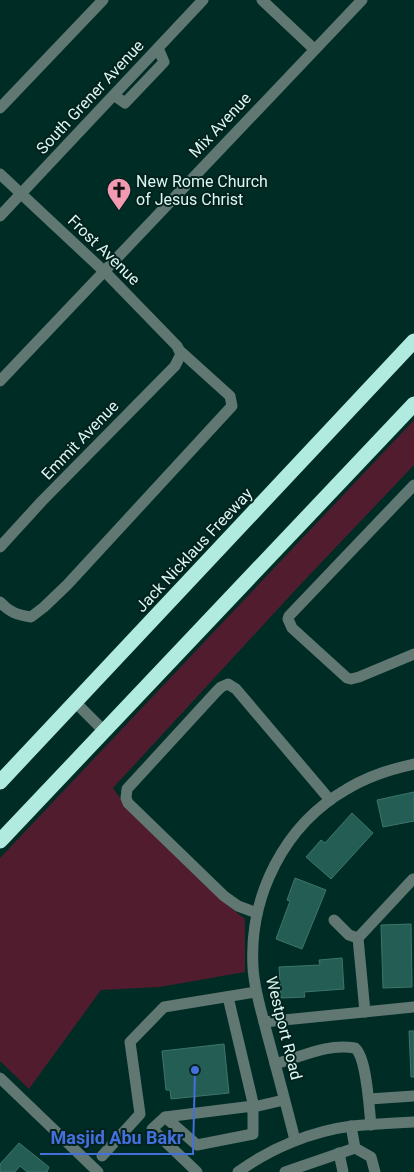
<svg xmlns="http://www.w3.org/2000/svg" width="414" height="1172" font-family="Roboto,sans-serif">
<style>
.green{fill:#501c2e}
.building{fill:#235d54;stroke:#3d756b}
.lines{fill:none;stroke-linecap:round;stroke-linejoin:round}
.minor{stroke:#607772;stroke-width:11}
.highway{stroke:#b1ebe0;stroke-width:15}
.labels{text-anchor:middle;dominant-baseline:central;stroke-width:4;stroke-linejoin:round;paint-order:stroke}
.street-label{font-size:16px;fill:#dbf7f1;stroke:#03211d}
.poi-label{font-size:16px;fill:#dbf7f1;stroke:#03211d;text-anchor:start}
.leader{fill:none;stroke:#4370dd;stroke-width:2}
.callout-dot{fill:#4370dd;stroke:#03211d;stroke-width:2}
.callout-label{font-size:18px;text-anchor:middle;font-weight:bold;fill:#4370dd;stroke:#03211d;stroke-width:4;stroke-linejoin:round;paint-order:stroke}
</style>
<rect width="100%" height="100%" fill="#002c26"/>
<path class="green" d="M 414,420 L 414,465 L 300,585 L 113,788 L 123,802 L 225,903 L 245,919 L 245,972 L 160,987 L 101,990 L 29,1089 L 0,1061 L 0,858 Z"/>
<g class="building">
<path d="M 414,792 L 414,821 L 383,827 L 377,800 Z"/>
<path d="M 352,813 L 373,833 L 331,879 L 306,857 L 321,840 L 325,843 Z"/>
<path d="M 295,878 L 326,890 L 302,949 L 276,939 L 290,901 L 287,900 Z"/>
<path d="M 411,924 L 412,987 L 383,988 L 381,925 Z"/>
<path d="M 342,958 L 344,989 L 304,992 L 305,997 L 281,998 L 279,967 L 320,965 L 319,960 Z"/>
<path d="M 409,1031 L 414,1031 L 414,1077 L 411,1077 Z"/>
<path d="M 224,1044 L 229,1093 L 171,1099 L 170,1090 L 166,1090 L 162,1051 Z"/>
<path d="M 19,1143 L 49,1167 L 47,1172 L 27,1172 L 20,1166 L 15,1172 L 0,1172 L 0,1164 Z"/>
</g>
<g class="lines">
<g class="minor">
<path d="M 262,0 L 314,49"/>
<path d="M 115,96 L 125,103 L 164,62 L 158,48"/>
<path d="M 0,108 L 103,0"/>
<path d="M 0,174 L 108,275 L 177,346 L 181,354 L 175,366 L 42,501 L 0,547"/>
<path d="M 0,216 L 203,0"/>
<path d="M 0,381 L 362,0"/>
<path d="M 414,485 L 289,616 L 288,619 L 292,628 L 347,678 L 351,679 L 359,677 L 414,654"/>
<path d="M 0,602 C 9,612 17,615 31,617 L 44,607 L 67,585 L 232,406 L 230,396 L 179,350"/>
<path d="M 75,702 L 104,731"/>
<path d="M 257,913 L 238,906 L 224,896 L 128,803 L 126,798 L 127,789 L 216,692 L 221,687 L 228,684 L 236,689 L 330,800"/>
<path d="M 334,920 L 349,935 L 358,938"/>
<path d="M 228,997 L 254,1107 L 284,1100"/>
<path d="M 365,1012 L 358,938 L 413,879"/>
<path d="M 264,1022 L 414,1007"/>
<path d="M 275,1064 C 302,1057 326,1043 355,1048 C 367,1058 369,1108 371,1125"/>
<path d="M 0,1078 L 98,1172"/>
<path d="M 369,1099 L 414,1096"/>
<path d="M 165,1117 L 253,1106 L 253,1134 L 197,1145 L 165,1117 L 152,1129 L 197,1172"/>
<path d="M 295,1140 C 286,1104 276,1067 266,1030 C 261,1009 254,989 253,967 C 249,896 284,825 347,789 C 368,776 391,769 414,764"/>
<path d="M 355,1148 L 371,1157 L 375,1172"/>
<path d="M 339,1153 L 343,1172"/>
<path d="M 102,1156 L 140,1114 L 130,1042 L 164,1007 L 256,992"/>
<path d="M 238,1172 C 271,1148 312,1131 352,1126 C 373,1124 393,1123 414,1122"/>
<path d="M 285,1172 L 355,1148 L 351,1126"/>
</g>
<g class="highway">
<path d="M 0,782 L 414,341"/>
<path d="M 0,841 L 414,404"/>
</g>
</g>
<defs>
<symbol id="church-pin" viewBox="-11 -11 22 30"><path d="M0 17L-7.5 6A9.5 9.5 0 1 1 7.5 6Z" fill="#f19ab2" stroke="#03211d"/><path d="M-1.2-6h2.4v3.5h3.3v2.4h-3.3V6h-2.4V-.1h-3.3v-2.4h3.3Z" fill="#111"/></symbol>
</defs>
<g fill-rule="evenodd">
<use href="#church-pin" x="105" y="176" width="28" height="38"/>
</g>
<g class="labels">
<g class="street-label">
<text transform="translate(90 97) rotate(-47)">South Grener Avenue</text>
<text transform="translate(220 125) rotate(-47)">Mix Avenue</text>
<text transform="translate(104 250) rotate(44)">Frost Avenue</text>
<text transform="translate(80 440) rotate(-46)">Emmit Avenue</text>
<text transform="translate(194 550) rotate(-47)">Jack Nicklaus Freeway</text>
<text transform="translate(284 1028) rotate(76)">Westport Road</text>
</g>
<g class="poi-label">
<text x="136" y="181">New Rome Church<tspan x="136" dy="18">of Jesus Christ</tspan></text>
</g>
</g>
<path class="leader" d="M195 1070L193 1154H40"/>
<circle class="callout-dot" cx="195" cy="1070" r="5"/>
<g class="callout-label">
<text x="117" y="1144">Masjid Abu Bakr</text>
</g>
</svg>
